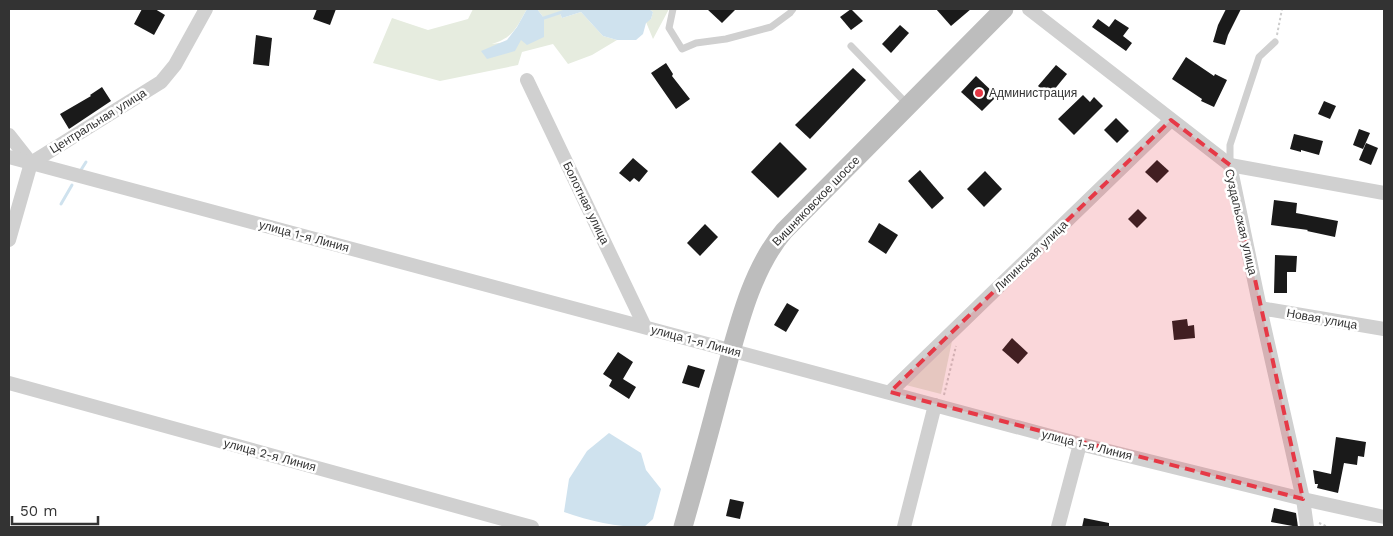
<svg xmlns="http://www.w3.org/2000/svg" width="1393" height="536" font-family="'Work Sans',sans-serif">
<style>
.green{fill:#e6ecdf}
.water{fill:#cfe2ee}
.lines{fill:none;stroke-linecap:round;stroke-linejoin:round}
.stream{stroke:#cfe2ee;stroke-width:3}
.building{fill:#1a1a1a}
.path{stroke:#cdcdcd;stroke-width:2;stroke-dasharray:2.5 2.5;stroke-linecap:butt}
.lane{stroke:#d0d0d0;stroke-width:7}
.street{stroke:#d0d0d0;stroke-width:14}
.secondary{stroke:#bdbdbd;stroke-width:19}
.marked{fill:#e63946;fill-opacity:0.2;stroke:#e63946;stroke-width:4;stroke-dasharray:10 6;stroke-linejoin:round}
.poi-dot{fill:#e63946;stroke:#fff;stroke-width:2}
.labels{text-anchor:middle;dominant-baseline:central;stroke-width:5;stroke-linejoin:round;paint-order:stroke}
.poi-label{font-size:12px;fill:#333;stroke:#fff;text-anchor:start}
.street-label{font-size:12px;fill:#333;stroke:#fff}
</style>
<rect width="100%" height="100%" fill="#fff"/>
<g class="green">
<path d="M 473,9 L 527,9 C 516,28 514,37 492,44 L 521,40 L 544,18 L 537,9 L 566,9 L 560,13 L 562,18 L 581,12 L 603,36 L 617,40 L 592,55 L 568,64 L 553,44 L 522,52 L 518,65 L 440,81 L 373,63 L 392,18 L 428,30 L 468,19 Z"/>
<path d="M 649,9 L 669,9 L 653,39 L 646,22 L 651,19 L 653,12 Z"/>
<path d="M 952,341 L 941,394 L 906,385 Z"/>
</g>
<g class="water">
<path d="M 527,9 L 537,9 L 544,18 L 544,37 L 527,45 L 521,40 L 515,51 L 487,59 L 481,51 L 507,40 L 517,27 Z"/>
<path d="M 566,9 L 649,9 L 653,12 L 651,19 L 646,23 L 643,34 L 636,40 L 617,40 L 603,36 L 581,12 L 562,18 L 560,13 Z"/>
<path d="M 609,433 L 641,453 L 646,470 L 661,489 L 653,519 L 644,527 C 616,527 590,521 564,512 L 569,479 L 587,451 Z"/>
</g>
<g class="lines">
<g class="stream">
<path d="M 544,18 L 571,9"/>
<path d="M 79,173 L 86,162"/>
<path d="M 61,204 L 72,185"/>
</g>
</g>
<g class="building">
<path d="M 142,9 L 155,9 L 165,15 L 154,35 L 134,24 Z"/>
<path d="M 317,9 L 336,9 L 330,25 L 313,19 Z"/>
<path d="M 707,9 L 736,9 L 722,23 Z"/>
<path d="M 851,9 L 863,21 L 851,30 L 840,17 Z"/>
<path d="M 936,9 L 971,9 L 951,26 Z"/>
<path d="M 1226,9 L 1241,9 L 1228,35 L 1225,45 L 1213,42 L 1218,25 Z"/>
<path d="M 1098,19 L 1109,27 L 1115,19 L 1129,28 L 1123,36 L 1132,43 L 1126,51 L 1092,27 Z"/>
<path d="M 900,25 L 909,33 L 891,53 L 882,44 Z"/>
<path d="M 256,35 L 272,38 L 269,66 L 253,64 Z"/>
<path d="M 1186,57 L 1214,76 L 1215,74 L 1227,80 L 1214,107 L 1201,101 L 1202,99 L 1172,79 Z"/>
<path d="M 666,63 L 673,74 L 672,76 L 690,99 L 676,109 L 651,73 Z"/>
<path d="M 1056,65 L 1067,74 L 1049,96 L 1038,86 Z"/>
<path d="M 853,68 L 866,80 L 810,139 L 795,125 Z"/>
<path d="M 976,76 L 997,96 L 982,111 L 961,92 Z"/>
<path d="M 102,87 L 111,101 L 69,129 L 60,114 L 91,96 L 90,95 Z"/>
<path d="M 1083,95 L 1090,102 L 1094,97 L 1103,106 L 1074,135 L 1058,119 Z"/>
<path d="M 1324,101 L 1336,106 L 1330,119 L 1318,114 Z"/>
<path d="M 1116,118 L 1129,131 L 1117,143 L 1104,130 Z"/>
<path d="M 1359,129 L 1370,133 L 1363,149 L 1353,145 Z"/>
<path d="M 1294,134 L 1323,141 L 1319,155 L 1301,150 L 1301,152 L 1290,149 Z"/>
<path d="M 780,142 L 807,169 L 778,198 L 751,172 Z"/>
<path d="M 1366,143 L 1378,148 L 1371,165 L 1359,160 Z"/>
<path d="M 633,158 L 648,171 L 639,182 L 634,178 L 630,182 L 619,173 Z"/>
<path d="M 1157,160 L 1169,171 L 1157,183 L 1145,172 Z"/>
<path d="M 920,170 L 944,198 L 932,209 L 908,181 Z"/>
<path d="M 985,171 L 1002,189 L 984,207 L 967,189 Z"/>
<path d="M 1274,200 L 1297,203 L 1296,213 L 1338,221 L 1335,237 L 1307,231 L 1308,230 L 1271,225 Z"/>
<path d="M 1138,209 L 1147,218 L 1137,228 L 1128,219 Z"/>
<path d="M 879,223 L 898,235 L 886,254 L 868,242 Z"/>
<path d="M 705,224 L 718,237 L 700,256 L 687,243 Z"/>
<path d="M 1275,255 L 1297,256 L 1296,272 L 1287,272 L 1287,293 L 1274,293 Z"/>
<path d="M 787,303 L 799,310 L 786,332 L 774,325 Z"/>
<path d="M 1187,319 L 1188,326 L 1194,325 L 1195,338 L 1174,340 L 1172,321 Z"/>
<path d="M 1012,338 L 1028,353 L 1018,364 L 1002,350 Z"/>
<path d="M 618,352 L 633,362 L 623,379 L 636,387 L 629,399 L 609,386 L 612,380 L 603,374 Z"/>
<path d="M 688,365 L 705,370 L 699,388 L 682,383 Z"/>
<path d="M 1336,437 L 1366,442 L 1364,457 L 1358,456 L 1357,465 L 1344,463 L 1338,493 L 1317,488 L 1318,484 L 1315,484 L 1313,470 L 1331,474 Z"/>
<path d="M 730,499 L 744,502 L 740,519 L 726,516 Z"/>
<path d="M 1274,508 L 1296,513 L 1298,527 L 1271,522 Z"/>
<path d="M 1084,518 L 1109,523 L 1109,527 L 1082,527 Z"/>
</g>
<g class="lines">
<g class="path">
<path d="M 1277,35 L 1282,9"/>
<path d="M 944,395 L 956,346"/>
<path d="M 1319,523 L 1328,527"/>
</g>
<g class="lane">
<path d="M 673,9 L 669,28 L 682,49 L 696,43 L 726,39 L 771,27 L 790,13 L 793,9"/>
<path d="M 851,46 L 908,105"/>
<path d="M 1230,165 L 1230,145 L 1259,57 L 1275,42"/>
</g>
<g class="street">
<path d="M 1029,9 L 1230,165 L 1260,308 L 1303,499 L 1307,527"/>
<path d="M 527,80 L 645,327"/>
<path d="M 9,135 L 31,163"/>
<path d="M 9,157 L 1080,444 L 1303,499 L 1384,517"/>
<path d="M 1230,165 L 1384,193"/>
<path d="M 9,240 L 31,163 L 161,82 L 175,65 L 206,9"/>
<path d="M 1260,308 L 1384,329"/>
<path d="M 9,383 L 532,527"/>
<path d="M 890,392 L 1171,120"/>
<path d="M 904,527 L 935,405"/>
<path d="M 1058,527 L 1080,444"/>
</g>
<path class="secondary" d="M 683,527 C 696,481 709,434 721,388 C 736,336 749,272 784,231 L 1004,9"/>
</g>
<path class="marked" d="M 1171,120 L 1230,165 L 1303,499 L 890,392 Z"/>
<circle class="poi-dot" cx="979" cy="93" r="5"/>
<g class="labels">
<g class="poi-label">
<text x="989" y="93">Администрация</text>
</g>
<g class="street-label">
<text transform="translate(98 121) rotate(-32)">Центральная улица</text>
<text transform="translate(816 201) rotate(-46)">Вишняковское шоссе</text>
<text transform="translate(586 203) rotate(64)">Болотная улица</text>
<text transform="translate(1241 222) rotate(77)">Суздальская улица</text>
<text transform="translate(304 236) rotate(15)">улица 1-я Линия</text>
<text transform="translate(1031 256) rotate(-44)">Липинская улица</text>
<text transform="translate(1322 319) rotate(10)">Новая улица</text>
<text transform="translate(696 341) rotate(15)">улица 1-я Линия</text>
<text transform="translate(1087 445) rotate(14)">улица 1-я Линия</text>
<text transform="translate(270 455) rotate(15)">улица 2-я Линия</text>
</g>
</g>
<rect width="1393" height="536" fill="none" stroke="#333333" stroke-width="20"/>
<path d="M12 516v8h86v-8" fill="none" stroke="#333333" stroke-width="2.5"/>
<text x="20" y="516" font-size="15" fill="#333333" stroke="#ffffff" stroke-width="4" paint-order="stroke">50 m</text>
</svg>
